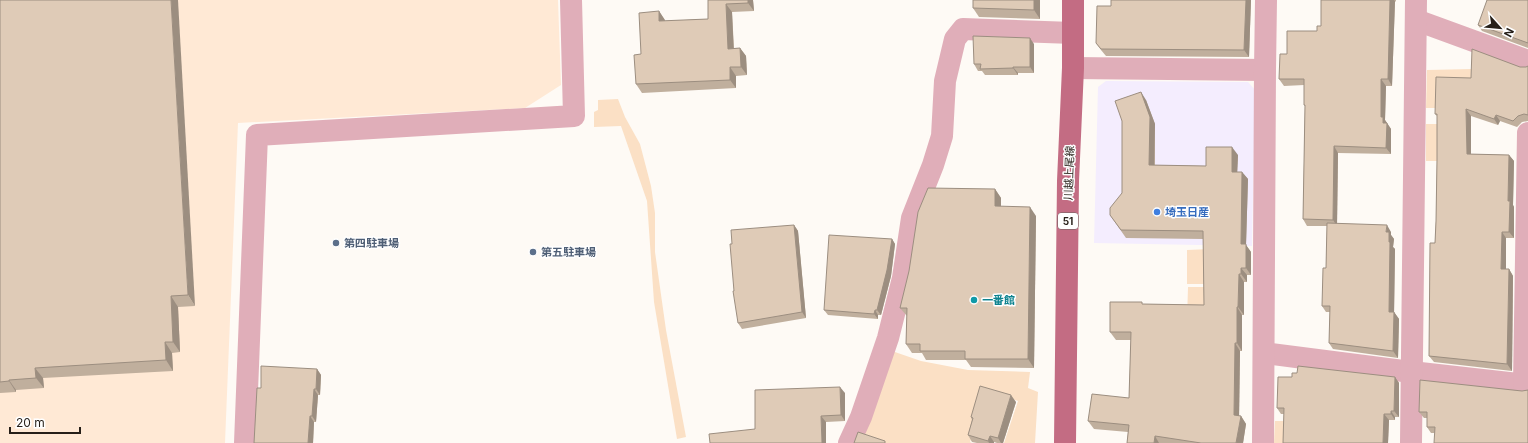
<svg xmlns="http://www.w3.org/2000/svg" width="1528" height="443" font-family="Inter,'Noto Sans JP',sans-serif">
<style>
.commercial{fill:#f4edfe}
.built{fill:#ffe9d5}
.green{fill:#fbe0c5}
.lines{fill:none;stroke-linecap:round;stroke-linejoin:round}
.minor{stroke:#e0aeb9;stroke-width:22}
.major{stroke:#c36c83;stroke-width:22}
.wall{fill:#c0af9d}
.shaded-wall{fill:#9c8e80}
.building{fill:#dfcbb7;stroke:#9c8e80}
.shop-dot{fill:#3f7fe0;stroke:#fff;stroke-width:1.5}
.service-dot{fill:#5c6f8a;stroke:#fff;stroke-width:1.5}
.culture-dot{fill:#0f9aa8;stroke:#fff;stroke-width:1.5}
.labels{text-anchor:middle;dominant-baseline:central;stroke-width:3;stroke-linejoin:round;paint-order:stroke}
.shield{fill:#fff;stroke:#67625d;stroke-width:1}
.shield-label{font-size:10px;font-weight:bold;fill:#261f18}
.street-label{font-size:11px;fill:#261f18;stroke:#fff}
.shop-label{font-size:11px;font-weight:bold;fill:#366cbe;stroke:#fff;text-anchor:start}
.service-label{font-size:11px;font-weight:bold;fill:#4e5e75;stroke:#fff;text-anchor:start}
.culture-label{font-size:11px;font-weight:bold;fill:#0d838f;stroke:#fff;text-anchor:start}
</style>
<rect width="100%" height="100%" fill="#fefaf5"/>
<path class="commercial" d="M 1106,81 L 1248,82 L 1255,90 L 1252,246 L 1094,243 L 1098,87 Z"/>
<path class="built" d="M 0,0 L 558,0 L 561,85 L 525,108 L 238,123 L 225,443 L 0,443 Z"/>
<g class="green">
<path d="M 1471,69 L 1471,81 L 1437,108 L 1426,108 L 1427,70 Z"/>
<path d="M 618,99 L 625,117 L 640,144 L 651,186 L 655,213 L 655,252 L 666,330 L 686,437 L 677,439 L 654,302 L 647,201 L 621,126 L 594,127 L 594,112 L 598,110 L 598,100 Z"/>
<path d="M 1426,124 L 1438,124 L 1437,161 L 1426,161 Z"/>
<path d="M 1210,249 L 1208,284 L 1187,284 L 1187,250 Z"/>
<path d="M 1188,287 L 1211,287 L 1207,319 L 1187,319 Z"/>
<path d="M 892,351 L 921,361 L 968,370 L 1030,372 L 1028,388 L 1038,392 L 1035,443 L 1004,443 L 1018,401 L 995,393 L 976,425 L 970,442 L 972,443 L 879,443 L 860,435 Z"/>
<path d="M 1275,421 L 1286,421 L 1286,443 L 1274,443 Z"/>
</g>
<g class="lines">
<g class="minor">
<path d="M 1416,20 L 1528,61"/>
<path d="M 1073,68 L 1265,70"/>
<path d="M 1264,353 L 1411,372 L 1528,385"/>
<path d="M 1524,384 L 1528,133"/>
<path d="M 245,443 L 257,135 L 574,116 L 571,0"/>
<path d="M 849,443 L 861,417 L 888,338 L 903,278 L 912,218 L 933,165 L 942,136 L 945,81 L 955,39 L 963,29 L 1073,33"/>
<path d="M 1263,443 L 1265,70 L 1266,0"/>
<path d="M 1411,443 L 1416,0"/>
</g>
<path class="major" d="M 1065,443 L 1068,181 L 1073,68 L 1073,0"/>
</g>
<g class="wall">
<path d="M 0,0 L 195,306 L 178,307 L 180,352 L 172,353 L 173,371 L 43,378 L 44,388 L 16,390 L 16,392 L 0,393 Z"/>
<path d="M 708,0 L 753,0 L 754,11 L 732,12 L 734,48 L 740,48 L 746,56 L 747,75 L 736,76 L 736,88 L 642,93 L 636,84 L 641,54 L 659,11 L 665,21 L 708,19 Z"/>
<path d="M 973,0 L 1040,0 L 1040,19 L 979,17 L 973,8 Z"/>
<path d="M 1251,0 L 1249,57 L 1106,56 L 1101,50 L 1096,43 L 1111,6 Z"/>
<path d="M 1321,0 L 1396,0 L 1396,2 L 1395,1 L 1392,86 L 1386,86 L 1385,120 L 1391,129 L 1391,154 L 1338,153 L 1337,224 L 1391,232 L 1391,235 L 1394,239 L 1393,247 L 1395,249 L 1394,312 L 1399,319 L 1398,358 L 1333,349 L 1329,343 L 1330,312 L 1326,312 L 1322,306 L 1326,268 L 1327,226 L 1307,226 L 1303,219 L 1305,106 L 1304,105 L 1304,85 L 1284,86 L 1279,79 L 1287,54 L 1317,31 L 1321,26 Z"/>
<path d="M 1528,0 L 1528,48 L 1482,31 L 1478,25 Z"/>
<path d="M 1034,44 L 1034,73 L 1018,73 L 1018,75 L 985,75 L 982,71 L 978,71 L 974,64 Z"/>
<path d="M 1528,66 L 1528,121 L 1522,122 L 1517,127 L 1500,121 L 1498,125 L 1471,116 L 1471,154 L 1509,155 L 1514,161 L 1513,205 L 1514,207 L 1514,238 L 1506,238 L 1506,269 L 1509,269 L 1513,276 L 1512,371 L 1434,362 L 1429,356 L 1436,221 L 1437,160 L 1437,116 L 1435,114 L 1471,78 L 1520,67 L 1526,67 Z"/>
<path d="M 1146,100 L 1155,124 L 1155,165 L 1206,166 L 1238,155 L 1237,172 L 1242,172 L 1248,179 L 1246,245 L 1251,252 L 1251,275 L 1247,275 L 1247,282 L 1244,282 L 1244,315 L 1242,315 L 1242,351 L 1240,351 L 1239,416 L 1241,416 L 1246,424 L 1243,443 L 1127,443 L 1128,432 L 1094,429 L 1088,421 L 1129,398 L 1131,340 L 1116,340 L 1110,332 L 1144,304 L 1204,305 L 1203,239 L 1126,238 L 1110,215 L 1122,193 Z"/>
<path d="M 995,189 L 1001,198 L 1001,207 L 1036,216 L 1034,368 L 971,367 L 966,360 L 926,360 L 922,353 L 912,353 L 906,344 L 907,316 L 900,308 Z"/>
<path d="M 794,225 L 798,231 L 806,318 L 742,329 L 738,323 Z"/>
<path d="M 892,239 L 895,244 L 891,276 L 881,315 L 878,315 L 878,319 L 828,315 L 824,310 Z"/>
<path d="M 317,369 L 321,375 L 320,395 L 318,395 L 316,422 L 314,422 L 313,443 L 254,443 L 261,388 Z"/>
<path d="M 1292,377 L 1395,377 L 1399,383 L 1399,417 L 1395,417 L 1395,420 L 1389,420 L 1388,443 L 1283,443 L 1284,414 L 1281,414 L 1277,408 Z"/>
<path d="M 1522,391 L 1434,433 L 1431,433 L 1427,427 L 1427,418 L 1424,418 L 1419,412 Z"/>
<path d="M 845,393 L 845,421 L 826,422 L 755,429 Z"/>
<path d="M 1016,402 L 1003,443 L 997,443 L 994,442 L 994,443 L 977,443 L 972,442 L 968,435 L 972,420 L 971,417 Z"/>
</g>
<g class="shaded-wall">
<path d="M 171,0 L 178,0 L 195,306 L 188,295 Z"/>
<path d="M 748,0 L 753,0 L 754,11 L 748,3 Z"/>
<path d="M 1034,0 L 1040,0 L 1040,19 L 1034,10 Z"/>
<path d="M 1246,0 L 1251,0 L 1249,57 L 1244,50 Z"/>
<path d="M 1390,0 L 1394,0 L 1395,1 L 1392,86 L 1388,79 Z"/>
<path d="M 726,4 L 732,12 L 734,57 L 728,49 Z"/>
<path d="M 659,11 L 665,20 L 665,29 L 659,21 Z"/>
<path d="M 1030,38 L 1034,44 L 1034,73 L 1030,67 Z"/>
<path d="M 740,48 L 746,56 L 747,75 L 741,67 Z"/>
<path d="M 730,67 L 736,76 L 736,88 L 730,80 Z"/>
<path d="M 1013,67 L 1018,73 L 1018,75 L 1013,68 Z"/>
<path d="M 1381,79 L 1386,86 L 1385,120 L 1391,129 L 1391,154 L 1386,148 L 1383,123 L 1381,117 Z"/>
<path d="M 1141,92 L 1146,100 L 1155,124 L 1154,173 L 1149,165 Z"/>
<path d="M 1466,109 L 1471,116 L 1471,160 L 1467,154 Z"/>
<path d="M 1496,115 L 1500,121 L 1498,125 L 1494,119 Z"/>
<path d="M 1334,146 L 1338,153 L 1337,226 L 1333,220 Z"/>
<path d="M 1232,147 L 1238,155 L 1237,179 L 1232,172 Z"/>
<path d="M 1509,155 L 1514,161 L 1513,205 L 1514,207 L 1514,238 L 1509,232 L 1508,201 Z"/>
<path d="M 1242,172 L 1248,179 L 1246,245 L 1251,252 L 1251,275 L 1246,268 L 1241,244 Z"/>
<path d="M 995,189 L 1001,198 L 1001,215 L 995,206 Z"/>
<path d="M 1030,207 L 1036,216 L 1034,368 L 1028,359 Z"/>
<path d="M 794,225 L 798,231 L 806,318 L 802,312 Z"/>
<path d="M 1387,225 L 1391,232 L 1391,235 L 1394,239 L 1393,247 L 1395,249 L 1394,318 L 1389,312 L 1389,242 L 1386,232 Z"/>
<path d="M 1502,232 L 1506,238 L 1506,276 L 1501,269 Z"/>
<path d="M 892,239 L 895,244 L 891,276 L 881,315 L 877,310 Z"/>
<path d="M 1241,268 L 1247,275 L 1247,282 L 1241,274 Z"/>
<path d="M 1509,269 L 1513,276 L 1512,371 L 1507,364 Z"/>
<path d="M 1239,274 L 1244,282 L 1244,315 L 1238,307 Z"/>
<path d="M 171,296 L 178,307 L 180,352 L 173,342 Z"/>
<path d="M 1237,307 L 1242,315 L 1242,351 L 1237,343 Z"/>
<path d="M 875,310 L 878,315 L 878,319 L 874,314 Z"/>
<path d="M 1394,312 L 1399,319 L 1398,358 L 1393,351 Z"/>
<path d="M 165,342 L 172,353 L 173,371 L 166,360 Z"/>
<path d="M 1235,343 L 1240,351 L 1239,422 L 1234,415 Z"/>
<path d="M 35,368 L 43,378 L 44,388 L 36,378 Z"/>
<path d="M 317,369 L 321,375 L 320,395 L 316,389 Z"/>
<path d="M 1395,377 L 1399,383 L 1399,417 L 1394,411 Z"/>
<path d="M 9,380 L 16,390 L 16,392 L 9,381 Z"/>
<path d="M 840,387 L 845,393 L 845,421 L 841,415 Z"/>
<path d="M 314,389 L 318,395 L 316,422 L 312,416 Z"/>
<path d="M 1011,395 L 1016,402 L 1003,443 L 1001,443 L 998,438 Z"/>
<path d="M 1391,411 L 1395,417 L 1395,420 L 1391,414 Z"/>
<path d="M 1384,414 L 1389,420 L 1388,443 L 1383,443 Z"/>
<path d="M 310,416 L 314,422 L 313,443 L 308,443 Z"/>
<path d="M 821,416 L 826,422 L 826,443 L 822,443 Z"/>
<path d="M 1241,416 L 1246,424 L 1243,443 L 1236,443 Z"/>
<path d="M 990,436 L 994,442 L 994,443 L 989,443 L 988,441 Z"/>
<path d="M 1155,436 L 1159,443 L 1154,443 Z"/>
</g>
<g class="building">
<path d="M 0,0 L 171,0 L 188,295 L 171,296 L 173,342 L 165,342 L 166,360 L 35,368 L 36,378 L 9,380 L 9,381 L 0,382 Z"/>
<path d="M 708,0 L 748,0 L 748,3 L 726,4 L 728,49 L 740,48 L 741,67 L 730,67 L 730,80 L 636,84 L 634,55 L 641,54 L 639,13 L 659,11 L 659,21 L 708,19 Z"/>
<path d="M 973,0 L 1034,0 L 1034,10 L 973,8 Z"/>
<path d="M 1111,0 L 1246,0 L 1244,50 L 1101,49 L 1096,43 L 1097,6 L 1111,6 Z"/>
<path d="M 1321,0 L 1390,0 L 1388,79 L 1381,79 L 1381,117 L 1383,117 L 1383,123 L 1387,123 L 1386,148 L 1334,146 L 1333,220 L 1303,219 L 1305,105 L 1304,105 L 1304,79 L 1279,79 L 1280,54 L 1287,54 L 1287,31 L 1317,31 L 1317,26 L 1321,26 Z"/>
<path d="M 1487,0 L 1528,0 L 1528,43 L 1478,25 Z"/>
<path d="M 973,36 L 1030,38 L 1030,67 L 1013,67 L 1013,68 L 980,69 L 981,64 L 974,64 Z"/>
<path d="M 1472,49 L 1520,67 L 1526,67 L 1528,66 L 1528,115 L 1524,114 L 1518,116 L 1513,121 L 1496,115 L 1494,119 L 1466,109 L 1467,154 L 1509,155 L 1508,201 L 1510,201 L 1509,232 L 1502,232 L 1501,269 L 1509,269 L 1507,364 L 1429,356 L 1430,243 L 1435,243 L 1436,221 L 1437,160 L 1437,114 L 1435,114 L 1436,77 L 1471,78 Z"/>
<path d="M 1141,92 L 1150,117 L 1149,165 L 1206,166 L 1206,147 L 1232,147 L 1232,172 L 1242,172 L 1241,244 L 1246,244 L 1246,268 L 1241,268 L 1241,274 L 1239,274 L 1238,307 L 1237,307 L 1237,343 L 1235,343 L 1234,415 L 1241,416 L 1236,443 L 1201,443 L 1155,436 L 1154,443 L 1127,443 L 1129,425 L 1088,421 L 1092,394 L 1129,398 L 1131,332 L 1110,332 L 1110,302 L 1142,302 L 1142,304 L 1204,305 L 1203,231 L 1121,230 L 1110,215 L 1110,208 L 1122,193 L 1122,121 L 1115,101 Z"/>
<path d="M 928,188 L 995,189 L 995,206 L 1030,207 L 1028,359 L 965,359 L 965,351 L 920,351 L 920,344 L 906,344 L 907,308 L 900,308 L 909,271 L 918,212 Z"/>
<path d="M 1327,223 L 1387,225 L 1386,232 L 1389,232 L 1389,242 L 1390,242 L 1389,312 L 1394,312 L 1393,351 L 1329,343 L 1330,306 L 1322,306 L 1323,268 L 1326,268 Z"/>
<path d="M 794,225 L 802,312 L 738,323 L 733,291 L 734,291 L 730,244 L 732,244 L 731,230 Z"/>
<path d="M 829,235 L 892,239 L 887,270 L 877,310 L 875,310 L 874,314 L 824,310 Z"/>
<path d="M 261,366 L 317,369 L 316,389 L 314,389 L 312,416 L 310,416 L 308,443 L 254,443 L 257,388 L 261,388 Z"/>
<path d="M 1298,366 L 1395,377 L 1394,411 L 1391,411 L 1391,414 L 1384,414 L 1383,443 L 1283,443 L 1284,408 L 1277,408 L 1278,377 L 1292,377 L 1292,373 L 1297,373 Z"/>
<path d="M 1420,380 L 1522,391 L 1528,390 L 1528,443 L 1434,443 L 1435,427 L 1427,427 L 1427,412 L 1419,412 Z"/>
<path d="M 980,386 L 1011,395 L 998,438 L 990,436 L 988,441 L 968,435 L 973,418 L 971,417 Z"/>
<path d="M 840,387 L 841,415 L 821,416 L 822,443 L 710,443 L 709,434 L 755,429 L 755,390 Z"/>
<path d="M 858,432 L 885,441 L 885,443 L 854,443 Z"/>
</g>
<circle class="shop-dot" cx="1157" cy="212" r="4"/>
<g class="service-dot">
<circle cx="336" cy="243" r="4"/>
<circle cx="533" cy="252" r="4"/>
</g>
<circle class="culture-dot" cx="974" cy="300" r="4"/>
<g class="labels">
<rect class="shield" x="1058" y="213" width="20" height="16" rx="3"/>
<g class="shield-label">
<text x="1068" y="221">51</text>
</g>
<g class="street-label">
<text transform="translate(1069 173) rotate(-88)">川越上尾線</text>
</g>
<g class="shop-label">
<text x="1165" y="212">埼玉日産</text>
</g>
<g class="service-label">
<text x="344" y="243">第四駐車場</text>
<text x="541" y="252">第五駐車場</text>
</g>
<g class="culture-label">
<text x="982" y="300">一番館</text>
</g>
</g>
<g transform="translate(1500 28) rotate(117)" stroke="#ffffff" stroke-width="3" paint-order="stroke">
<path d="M0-3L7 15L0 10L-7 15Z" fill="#261f18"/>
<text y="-6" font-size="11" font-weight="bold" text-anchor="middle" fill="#261f18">N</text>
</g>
<path d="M10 427v6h70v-6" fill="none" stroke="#261f18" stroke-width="2"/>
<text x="16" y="427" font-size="12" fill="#261f18" stroke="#ffffff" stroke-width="3" paint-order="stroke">20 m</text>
</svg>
